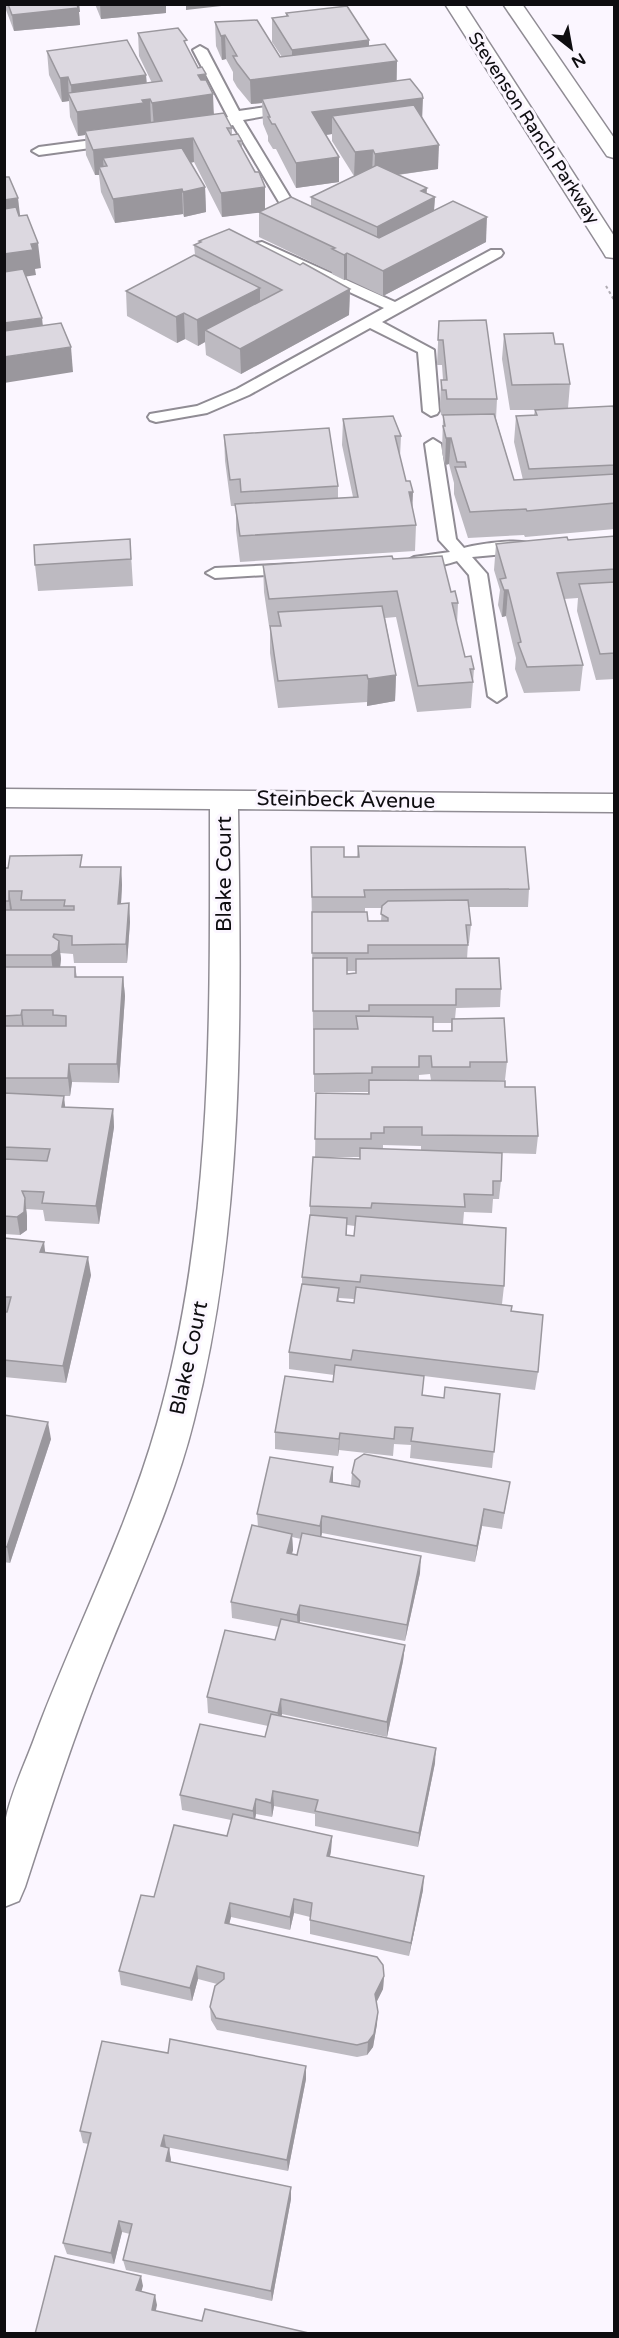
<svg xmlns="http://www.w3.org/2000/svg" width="619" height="2338" font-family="'Varela Round',sans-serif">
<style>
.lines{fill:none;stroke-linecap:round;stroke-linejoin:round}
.service-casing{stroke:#908c94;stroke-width:4}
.minor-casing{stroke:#908c94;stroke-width:3}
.secondary-casing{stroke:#908c94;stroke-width:3}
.path{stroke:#b0acb3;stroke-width:2;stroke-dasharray:3 3;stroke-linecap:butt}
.service{fill:#fff;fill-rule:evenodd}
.minor{fill:#fff;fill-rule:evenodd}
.secondary{fill:#fff;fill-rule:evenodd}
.wall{fill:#bdbac1;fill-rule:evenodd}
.shaded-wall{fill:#9a979d}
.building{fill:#dcd8e0;stroke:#9a979d;stroke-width:1.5}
.labels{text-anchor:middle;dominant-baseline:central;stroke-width:6;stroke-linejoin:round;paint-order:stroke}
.far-street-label{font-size:18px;fill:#0e0d10;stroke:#fbf6ff}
.street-label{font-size:21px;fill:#0e0d10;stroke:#fbf6ff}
</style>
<rect width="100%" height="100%" fill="#fbf6ff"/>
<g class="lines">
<defs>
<g id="service">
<path d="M 200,46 L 207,50 L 239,111 L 293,103 L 300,107 L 293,111 L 243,120 L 294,204 L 292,207 L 282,207 L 233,125 L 201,133 L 194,129 L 228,117 L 193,50 Z"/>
<path d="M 115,137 L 122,141 L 120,144 L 39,155 L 32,151 L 39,147 Z"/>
<path d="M 262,242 L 395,302 L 491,250 L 501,250 L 503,253 L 501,256 L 382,322 L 434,350 L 439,411 L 437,414 L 431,416 L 423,411 L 418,352 L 370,328 L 249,395 L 207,413 L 156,422 L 150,420 L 148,417 L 150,414 L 197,406 L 237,389 L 384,308 L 257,249 L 255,246 L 257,243 Z"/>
<path d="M 433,439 L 441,444 L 456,539 L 464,548 C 478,544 527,536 536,547 L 527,552 L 472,557 L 487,574 L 506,696 L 497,702 L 488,696 L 469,575 L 457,561 C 444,565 415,574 405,562 L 414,557 L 450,552 L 439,540 L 425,444 Z"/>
<path d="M 295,564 L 304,569 L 301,573 L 215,578 L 206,573 L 215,568 Z"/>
</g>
<path id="minor" d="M 4,789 L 614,794 L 614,812 L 238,809 C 241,1014 245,1220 194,1420 C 173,1505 134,1585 102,1666 C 73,1738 49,1813 25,1887 L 19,1901 L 4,1907 C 4,1882 0,1846 5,1822 C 11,1791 27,1760 37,1731 C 76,1628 127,1530 157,1424 C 214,1225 210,1014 210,809 L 4,807 Z"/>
<g id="secondary">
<path d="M 445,4 L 464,4 L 614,236 L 614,258 L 606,257 L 603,252 Z"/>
<path d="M 503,4 L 522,4 L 614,138 L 614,158 L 607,156 Z"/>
</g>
</defs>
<use href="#service" class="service-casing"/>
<use href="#minor" class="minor-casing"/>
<use href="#secondary" class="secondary-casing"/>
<path class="path" d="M 606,286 L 614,300"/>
<use href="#service" class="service"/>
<use href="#minor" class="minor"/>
<use href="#secondary" class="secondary"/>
</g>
<g class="wall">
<path d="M 6,4 L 79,4 L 80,12 L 79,12 L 80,25 L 14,31 L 6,10 Z"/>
<path d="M 95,4 L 168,4 L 166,5 L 166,13 L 101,19 Z"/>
<path d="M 286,13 L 369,46 L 397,61 L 397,81 L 422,118 L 438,169 L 398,175 L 427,194 L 435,197 L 434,211 L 486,242 L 383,296 L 347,279 L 344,280 L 332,274 L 332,272 L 259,237 L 259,212 L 222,217 L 194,162 L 191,163 L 205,187 L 206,212 L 184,217 L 183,214 L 115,223 L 101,192 L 99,175 L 95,175 L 86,155 L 85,135 L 78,136 L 70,117 L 69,101 L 62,102 L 49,75 L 47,51 L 146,75 L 147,83 L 152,83 L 139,56 L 138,33 L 187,47 L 206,80 L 214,115 L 232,128 L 232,135 L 242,141 L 242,148 L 265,187 L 265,209 L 311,206 L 311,197 L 354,176 L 332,141 L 332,134 L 326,135 L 339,157 L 339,182 L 296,188 L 276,149 L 273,149 L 268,141 L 268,136 L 263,124 L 262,103 L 251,104 L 237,87 L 233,80 L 233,72 L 226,59 L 222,60 L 216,46 L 215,22 L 280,57 L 282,57 L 272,42 L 272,18 L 286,16 Z"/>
<path d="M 199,241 L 300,265 L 350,289 L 349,315 L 241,374 L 206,355 L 205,342 L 198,346 L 185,339 L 177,343 L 127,316 L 126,291 L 195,255 L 194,245 L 199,243 Z"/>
<path d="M 439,321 L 497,399 L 496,419 L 514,480 L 523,480 L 514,442 L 516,416 L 534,415 L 535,410 L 510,410 L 502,359 L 504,334 L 555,344 L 570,384 L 568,408 L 615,411 L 615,529 L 525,537 L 524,535 L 468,538 L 454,494 L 454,483 L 449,464 L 445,465 L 442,452 L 443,416 L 441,415 L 440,405 L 441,380 L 443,380 L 442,365 L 437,365 Z"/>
<path d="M 343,419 L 401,436 L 400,457 L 416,525 L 415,551 L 240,562 L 236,530 L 236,506 L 231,506 L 225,461 L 224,435 L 338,486 L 338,498 L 353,497 L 342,445 Z"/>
<path d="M 615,536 L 615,679 L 596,680 L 577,611 L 578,598 L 564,599 L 583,665 L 580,691 L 524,693 L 515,669 L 516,658 L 506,616 L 502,617 L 498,605 L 500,590 L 494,570 L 496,544 L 568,540 Z"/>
<path d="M 130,539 L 133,586 L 38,591 L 35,565 Z"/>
<path d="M 393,559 L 451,592 L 458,603 L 457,625 L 465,657 L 474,669 L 471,708 L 417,712 L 396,617 L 385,618 L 396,675 L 395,701 L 367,706 L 367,702 L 278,708 L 270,653 L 270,626 L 279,625 L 269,626 L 264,592 L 263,565 Z"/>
<path d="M 358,846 L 529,889 L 528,907 L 469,907 L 471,925 L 469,943 L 468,943 L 467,959 L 501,989 L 500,1007 L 456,1008 L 455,1019 L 507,1062 L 505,1080 L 469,1081 L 505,1087 L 538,1136 L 536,1154 L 497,1153 L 501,1181 L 499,1199 L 493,1199 L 492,1213 L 464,1212 L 463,1224 L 504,1286 L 502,1304 L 486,1303 L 511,1311 L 538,1372 L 535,1390 L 352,1367 L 422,1395 L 444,1398 L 500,1394 L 492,1468 L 410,1458 L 411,1445 L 394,1444 L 393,1456 L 339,1450 L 338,1456 L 275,1449 L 275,1432 L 333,1382 L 334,1375 L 289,1369 L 289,1352 L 302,1287 L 302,1277 L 310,1216 L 310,1206 L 315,1157 L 316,1093 L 368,1094 L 368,1092 L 314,1092 L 314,1030 L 313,1030 L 312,931 L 311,847 L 344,857 L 357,857 ZM 365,908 L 382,908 L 381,921 L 368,921 L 365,912 ZM 347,971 L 356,971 L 356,973 L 347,974 ZM 433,1023 L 451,1023 L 451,1031 L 433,1031 ZM 430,1074 L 431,1080 L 419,1080 L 419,1075 ZM 383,1145 L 421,1146 L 421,1150 L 383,1149 ZM 315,1157 L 360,1157 L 360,1159 ZM 347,1225 L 355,1226 L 354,1236 L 347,1235 ZM 339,1298 L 354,1299 L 354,1303 L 339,1302 Z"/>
<path d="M 121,867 L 122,885 L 121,903 L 129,903 L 130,922 L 127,963 L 74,963 L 73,954 L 60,953 L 61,959 L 60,967 L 75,967 L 77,977 L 123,977 L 125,996 L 119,1083 L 72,1082 L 70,1096 L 62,1096 L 65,1107 L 113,1109 L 114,1127 L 99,1224 L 45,1221 L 43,1210 L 26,1209 L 27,1216 L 27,1230 L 20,1235 L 4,1234 L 4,868 Z"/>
<path d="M 4,1238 L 45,1253 L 91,1275 L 66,1383 L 4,1377 Z"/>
<path d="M 4,1415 L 51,1439 L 10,1563 L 4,1562 Z"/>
<path d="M 352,1473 L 507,1498 L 502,1529 L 482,1526 L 475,1562 L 322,1533 L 321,1537 L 420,1573 L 405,1641 L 300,1621 L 299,1623 L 405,1645 L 403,1661 L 387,1737 L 282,1714 L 281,1716 L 435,1763 L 418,1847 L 315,1826 L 315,1814 L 274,1806 L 272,1817 L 256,1814 L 255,1819 L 332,1836 L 331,1851 L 330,1856 L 423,1890 L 409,1956 L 310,1934 L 310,1917 L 294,1913 L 290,1930 L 231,1917 L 229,1924 L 384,1976 L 383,1989 L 376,2003 L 377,2024 L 373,2047 L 367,2055 L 357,2057 L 217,2030 L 211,2020 L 210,2007 L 217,1984 L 198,1979 L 192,2001 L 121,1985 L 119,1971 L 154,1897 L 227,1836 L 231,1820 L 182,1810 L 180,1795 L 265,1737 L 268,1726 L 208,1713 L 207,1697 L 275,1640 L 279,1627 L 232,1618 L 231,1602 L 258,1527 L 257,1514 L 333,1482 L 351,1485 ZM 292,1537 L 301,1539 L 297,1555 L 292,1554 L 293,1550 Z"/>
<path d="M 168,2053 L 306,2066 L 306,2079 L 288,2171 L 166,2147 L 166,2148 L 169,2148 L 171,2162 L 291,2187 L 291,2199 L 272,2301 L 126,2270 L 123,2260 L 130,2234 L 122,2232 L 114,2264 L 67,2254 L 63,2243 L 89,2144 L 83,2143 L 80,2131 Z"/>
</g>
<g class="shaded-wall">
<path d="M 74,4 L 79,4 L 80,12 L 79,12 L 80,25 L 14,31 L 12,15 Z"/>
<path d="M 100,4 L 168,4 L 168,5 L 166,5 L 166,13 L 101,19 Z"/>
<path d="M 186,4 L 239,4 L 186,10 Z"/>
<path d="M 225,35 L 226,59 L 222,60 L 221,36 Z"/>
<path d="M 369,40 L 369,64 L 292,74 L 292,50 Z"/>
<path d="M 397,61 L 396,85 L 262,99 L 262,103 L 251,104 L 250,80 Z"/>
<path d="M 206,74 L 207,95 L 213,94 L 214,118 L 154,127 L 152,103 L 198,75 Z"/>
<path d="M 146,75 L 147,99 L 150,99 L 151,123 L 85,131 L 85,135 L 78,136 L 77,112 L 72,103 L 71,85 Z"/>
<path d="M 68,77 L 69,101 L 62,102 L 60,78 Z"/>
<path d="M 423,98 L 422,122 L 332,116 L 332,134 L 312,137 L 312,112 Z"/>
<path d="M 193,138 L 194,162 L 108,173 L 107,166 L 103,158 L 104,174 L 99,167 L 99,175 L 95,175 L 93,150 Z"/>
<path d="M 439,145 L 438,169 L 374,178 L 375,154 Z"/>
<path d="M 373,150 L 372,175 L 354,177 L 355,152 Z"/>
<path d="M 339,157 L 339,182 L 296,188 L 296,163 Z"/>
<path d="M 205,187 L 206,212 L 184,217 L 183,192 Z"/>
<path d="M 265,187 L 265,212 L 222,217 L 221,193 Z"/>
<path d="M 427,188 L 426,202 L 435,197 L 433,222 L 377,252 L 377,227 L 421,191 Z"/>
<path d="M 182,189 L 183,214 L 115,223 L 113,199 Z"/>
<path d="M 18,198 L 21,223 L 4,225 L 4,200 Z"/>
<path d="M 487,217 L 486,242 L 383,296 L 383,271 Z"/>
<path d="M 38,243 L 41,268 L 35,269 L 36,275 L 4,280 L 4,254 L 31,244 Z"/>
<path d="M 347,253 L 347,279 L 344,280 L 344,255 Z"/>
<path d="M 260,288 L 260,314 L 205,330 L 205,342 L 198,346 L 197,320 Z"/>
<path d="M 350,289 L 349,315 L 241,374 L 240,349 Z"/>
<path d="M 184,313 L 185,339 L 177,343 L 176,317 Z"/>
<path d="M 42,318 L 45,344 L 4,349 L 4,323 Z"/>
<path d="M 71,347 L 73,372 L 4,383 L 4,357 Z"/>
<path d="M 446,438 L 451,438 L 449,464 L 445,465 Z"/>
<path d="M 409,492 L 413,492 L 412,518 Z"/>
<path d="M 504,590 L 508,590 L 506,616 L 502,617 Z"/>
<path d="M 396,675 L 395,701 L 367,706 L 368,679 Z"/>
<path d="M 121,867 L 122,885 L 120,922 L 118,904 Z"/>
<path d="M 9,891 L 12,909 L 11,919 L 9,901 Z"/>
<path d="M 129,903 L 130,922 L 127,963 L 126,944 Z"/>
<path d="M 54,934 L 56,951 L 59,941 L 61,959 L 60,968 L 53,973 L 51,955 Z"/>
<path d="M 123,977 L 125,996 L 119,1083 L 117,1064 Z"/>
<path d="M 22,1010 L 24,1028 L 23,1034 L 21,1015 Z"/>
<path d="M 69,1064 L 72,1082 L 70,1096 L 68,1078 Z"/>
<path d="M 64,1096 L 66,1114 L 62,1107 Z"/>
<path d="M 113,1109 L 114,1127 L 99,1224 L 96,1206 Z"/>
<path d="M 25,1198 L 27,1216 L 27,1230 L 20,1235 L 17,1217 Z"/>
<path d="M 44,1242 L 46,1259 L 40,1252 Z"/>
<path d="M 88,1257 L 91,1275 L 66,1383 L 63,1366 Z"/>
<path d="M 48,1422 L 51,1439 L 10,1563 L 7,1547 Z"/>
<path d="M 340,1433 L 339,1450 L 338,1456 L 339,1439 Z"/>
<path d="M 333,1467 L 333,1483 L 330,1482 Z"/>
<path d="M 484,1509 L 482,1526 L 475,1562 L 477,1546 Z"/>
<path d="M 322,1516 L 322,1533 L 320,1543 L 320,1526 Z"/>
<path d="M 292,1534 L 293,1550 L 287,1569 L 287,1553 Z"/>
<path d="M 421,1556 L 420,1573 L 405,1641 L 407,1625 Z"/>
<path d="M 300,1605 L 300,1621 L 298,1631 L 297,1615 Z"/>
<path d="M 405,1645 L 403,1661 L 387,1737 L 387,1722 Z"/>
<path d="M 281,1699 L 282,1714 L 279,1728 L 278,1713 Z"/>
<path d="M 436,1748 L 435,1763 L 418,1847 L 419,1833 Z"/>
<path d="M 273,1791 L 274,1806 L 272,1817 L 271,1803 Z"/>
<path d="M 256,1799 L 256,1814 L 254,1825 L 253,1811 Z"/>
<path d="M 332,1836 L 331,1851 L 327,1870 L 327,1856 Z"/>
<path d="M 424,1876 L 423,1890 L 409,1956 L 411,1943 Z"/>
<path d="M 294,1899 L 294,1913 L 290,1930 L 290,1917 Z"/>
<path d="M 230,1903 L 231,1917 L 226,1937 L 225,1923 Z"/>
<path d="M 197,1966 L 198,1979 L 192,2001 L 190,1988 Z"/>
<path d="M 384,1976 L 383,1989 L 374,2007 L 375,1994 Z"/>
<path d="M 378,2012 L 377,2024 L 373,2047 L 367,2055 L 368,2042 Z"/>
<path d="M 306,2066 L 306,2079 L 288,2171 L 287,2160 Z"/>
<path d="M 164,2135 L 166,2147 L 163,2158 L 161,2146 Z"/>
<path d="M 169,2148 L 171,2160 L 168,2173 L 166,2161 Z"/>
<path d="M 291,2187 L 291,2199 L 272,2301 L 271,2291 Z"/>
<path d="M 119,2221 L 122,2232 L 114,2264 L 111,2253 Z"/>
<path d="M 141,2276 L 143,2286 L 139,2300 L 136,2290 Z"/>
<path d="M 155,2295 L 157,2305 L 154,2320 L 152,2310 Z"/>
</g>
<g class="building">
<path d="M 8,4 L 77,4 L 78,8 L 12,15 Z"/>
<path d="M 347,6 L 369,40 L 292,50 L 272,18 L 288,16 L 286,13 Z"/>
<path d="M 257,20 L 280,57 L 385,44 L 397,61 L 250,80 L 237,63 L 233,56 L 237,56 L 225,35 L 221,36 L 215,22 Z"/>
<path d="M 178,28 L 187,40 L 184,41 L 198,68 L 202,67 L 206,74 L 198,75 L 201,80 L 206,80 L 213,94 L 152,103 L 150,99 L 142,100 L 144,103 L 77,112 L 68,93 L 162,81 L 138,33 Z"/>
<path d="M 127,40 L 146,75 L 71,85 L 68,77 L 60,78 L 47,51 Z"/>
<path d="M 410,79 L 422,94 L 423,98 L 312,112 L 339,157 L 296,163 L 275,124 L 272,124 L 268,117 L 270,117 L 262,99 Z"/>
<path d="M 414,105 L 439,145 L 375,154 L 373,150 L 355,152 L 332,116 Z"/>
<path d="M 224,113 L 232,128 L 227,128 L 231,135 L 238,134 L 242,141 L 238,141 L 255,172 L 259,172 L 265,187 L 221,193 L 193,138 L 93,150 L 85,131 Z"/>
<path d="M 182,148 L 205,187 L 183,192 L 182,189 L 113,199 L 99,167 L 107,166 L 103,158 Z"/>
<path d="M 377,165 L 427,188 L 421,191 L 435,197 L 377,227 L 311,197 Z"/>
<path d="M 4,177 L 9,177 L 18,198 L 4,200 Z"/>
<path d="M 291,197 L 379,238 L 453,201 L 487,217 L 383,271 L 347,253 L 344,255 L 332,249 L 335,248 L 259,212 Z"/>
<path d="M 16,207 L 19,216 L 27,215 L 38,243 L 31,244 L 33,250 L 4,254 L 4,209 Z"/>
<path d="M 229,229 L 300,265 L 303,263 L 350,289 L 240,349 L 205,330 L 282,290 L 194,245 L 201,242 L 199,241 Z"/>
<path d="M 194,255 L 260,288 L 197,320 L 184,313 L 176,317 L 126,291 Z"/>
<path d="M 23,269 L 42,318 L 4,323 L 4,272 Z"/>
<path d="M 486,320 L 497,399 L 447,399 L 446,390 L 442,390 L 441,380 L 447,380 L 443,340 L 438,340 L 439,321 Z"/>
<path d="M 61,323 L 71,347 L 4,357 L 4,331 Z"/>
<path d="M 553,333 L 555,344 L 563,344 L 570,384 L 512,385 L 504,334 Z"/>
<path d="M 613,406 L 615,411 L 615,465 L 529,469 L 516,416 L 537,415 L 535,410 Z"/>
<path d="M 494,414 L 514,480 L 615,474 L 615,503 L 527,511 L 526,509 L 470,512 L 455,467 L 466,467 L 465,462 L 457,462 L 451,438 L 446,438 L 443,426 L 445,426 L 443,415 Z"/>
<path d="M 393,416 L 401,436 L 395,436 L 406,481 L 410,481 L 413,492 L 409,492 L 416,525 L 240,536 L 235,504 L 358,497 L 343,419 Z"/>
<path d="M 329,428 L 338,486 L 241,492 L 240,479 L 230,480 L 224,435 Z"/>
<path d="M 615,536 L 615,569 L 557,573 L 583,665 L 527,667 L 518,643 L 521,642 L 508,590 L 504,590 L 500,579 L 506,578 L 496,544 L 567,537 L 568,540 Z"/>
<path d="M 130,539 L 131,559 L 35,565 L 34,545 Z"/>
<path d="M 392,556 L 393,559 L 442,556 L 451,592 L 455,591 L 458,603 L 452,603 L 465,657 L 471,656 L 474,669 L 470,669 L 473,682 L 418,686 L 397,591 L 269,599 L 263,565 Z"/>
<path d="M 615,582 L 615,653 L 600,654 L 579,584 Z"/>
<path d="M 382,606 L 396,675 L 368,679 L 367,675 L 278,681 L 270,626 L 281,626 L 278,612 Z"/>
<path d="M 358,846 L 525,847 L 529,889 L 364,890 L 365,897 L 312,897 L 311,847 L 344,847 L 344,857 L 359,857 Z"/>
<path d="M 82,855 L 80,867 L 121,867 L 118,904 L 129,903 L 126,944 L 72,945 L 72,936 L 54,934 L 53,937 L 59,941 L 58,950 L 51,955 L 4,955 L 4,910 L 74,910 L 74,906 L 64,906 L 65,900 L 21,900 L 22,891 L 9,891 L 9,901 L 4,901 L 4,868 L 8,868 L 10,856 Z"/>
<path d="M 468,900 L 471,925 L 466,925 L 468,945 L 368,945 L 368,953 L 312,953 L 312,912 L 367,912 L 368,921 L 388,921 L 388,918 L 381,914 L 382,906 L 388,901 Z"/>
<path d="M 313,958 L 347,958 L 347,974 L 356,973 L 356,959 L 499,958 L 501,989 L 456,989 L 456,1005 L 369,1005 L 369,1011 L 313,1011 Z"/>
<path d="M 4,967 L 75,967 L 75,977 L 123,977 L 117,1064 L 69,1064 L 68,1078 L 4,1078 L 4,1026 L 66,1026 L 66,1016 L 53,1015 L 53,1010 L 22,1010 L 21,1015 L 4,1016 Z"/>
<path d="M 356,1016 L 433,1017 L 433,1031 L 452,1031 L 452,1019 L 504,1018 L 507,1062 L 470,1062 L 470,1067 L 432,1067 L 431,1056 L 419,1056 L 419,1067 L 372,1067 L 372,1073 L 314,1074 L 314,1029 L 358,1029 Z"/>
<path d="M 369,1080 L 505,1081 L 505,1087 L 535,1087 L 538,1136 L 422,1135 L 422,1127 L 384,1127 L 384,1133 L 371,1133 L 371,1139 L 315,1139 L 316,1093 L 369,1094 Z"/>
<path d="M 4,1093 L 64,1096 L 62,1107 L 113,1109 L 96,1206 L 42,1203 L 44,1192 L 22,1191 L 25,1198 L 24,1212 L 17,1217 L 4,1216 L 4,1159 L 47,1161 L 50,1149 L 4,1147 Z"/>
<path d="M 360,1148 L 502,1153 L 501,1181 L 493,1181 L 493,1195 L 464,1194 L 465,1207 L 372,1203 L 371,1208 L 310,1206 L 313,1157 L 360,1159 Z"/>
<path d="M 310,1215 L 347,1218 L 346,1235 L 354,1236 L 356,1216 L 506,1228 L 504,1286 L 361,1275 L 360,1282 L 302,1277 Z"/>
<path d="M 4,1238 L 44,1242 L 40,1252 L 88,1257 L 63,1366 L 4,1360 L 4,1312 L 7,1312 L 11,1297 L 4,1297 Z"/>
<path d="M 302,1284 L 339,1288 L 337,1301 L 354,1303 L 356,1287 L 512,1306 L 511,1311 L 543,1315 L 538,1372 L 353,1350 L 351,1360 L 289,1352 Z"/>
<path d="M 335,1365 L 424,1376 L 422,1395 L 444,1398 L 445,1387 L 500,1394 L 494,1452 L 411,1441 L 413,1428 L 395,1427 L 394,1439 L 340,1433 L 339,1439 L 275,1432 L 285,1376 L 333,1382 Z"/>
<path d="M 4,1415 L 48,1422 L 7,1547 L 4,1546 Z"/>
<path d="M 364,1454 L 510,1482 L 504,1513 L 484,1509 L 477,1546 L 322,1516 L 320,1526 L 257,1514 L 270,1457 L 333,1467 L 330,1482 L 359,1487 L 360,1481 L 352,1473 L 355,1460 Z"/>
<path d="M 252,1525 L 292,1534 L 287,1553 L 297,1555 L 302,1533 L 421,1556 L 407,1625 L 300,1605 L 297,1615 L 231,1602 Z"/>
<path d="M 281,1619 L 405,1645 L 387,1722 L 281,1699 L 278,1713 L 207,1697 L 225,1630 L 275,1640 Z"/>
<path d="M 271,1714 L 436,1748 L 419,1833 L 315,1811 L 318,1800 L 273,1791 L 271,1803 L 256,1799 L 253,1811 L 180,1795 L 200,1724 L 265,1737 Z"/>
<path d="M 233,1814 L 332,1836 L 327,1856 L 424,1876 L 411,1943 L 310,1920 L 312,1903 L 294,1899 L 290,1917 L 230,1903 L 225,1923 L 377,1957 L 383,1965 L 384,1976 L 375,1994 L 378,2012 L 374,2034 L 368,2042 L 357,2045 L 216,2018 L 210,2007 L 215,1986 L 224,1979 L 224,1973 L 197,1966 L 190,1988 L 119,1971 L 141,1895 L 154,1897 L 174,1825 L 227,1836 Z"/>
<path d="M 170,2039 L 306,2066 L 287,2160 L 164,2135 L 161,2146 L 169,2148 L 166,2161 L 291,2187 L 271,2291 L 123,2260 L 132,2224 L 119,2221 L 111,2253 L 63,2243 L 91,2133 L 80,2131 L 102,2041 L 168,2053 Z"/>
<path d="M 55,2256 L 141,2276 L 136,2290 L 155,2295 L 152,2310 L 202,2321 L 205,2309 L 313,2334 L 35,2334 Z"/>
</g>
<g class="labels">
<g class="far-street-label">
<text transform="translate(534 128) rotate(57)">Stevenson Ranch Parkway</text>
</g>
<g class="street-label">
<text transform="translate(346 800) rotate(1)">Steinbeck Avenue</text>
<text transform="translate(224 874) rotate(-90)">Blake Court</text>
<text transform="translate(189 1358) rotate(-78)">Blake Court</text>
</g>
</g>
<rect width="619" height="2338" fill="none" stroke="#0e0d10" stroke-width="12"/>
<g transform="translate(571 48) rotate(149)" stroke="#fbf6ff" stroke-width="4.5" paint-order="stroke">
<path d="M0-4.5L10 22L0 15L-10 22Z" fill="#0e0d10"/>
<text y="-9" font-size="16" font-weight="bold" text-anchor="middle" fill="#0e0d10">N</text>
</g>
</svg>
